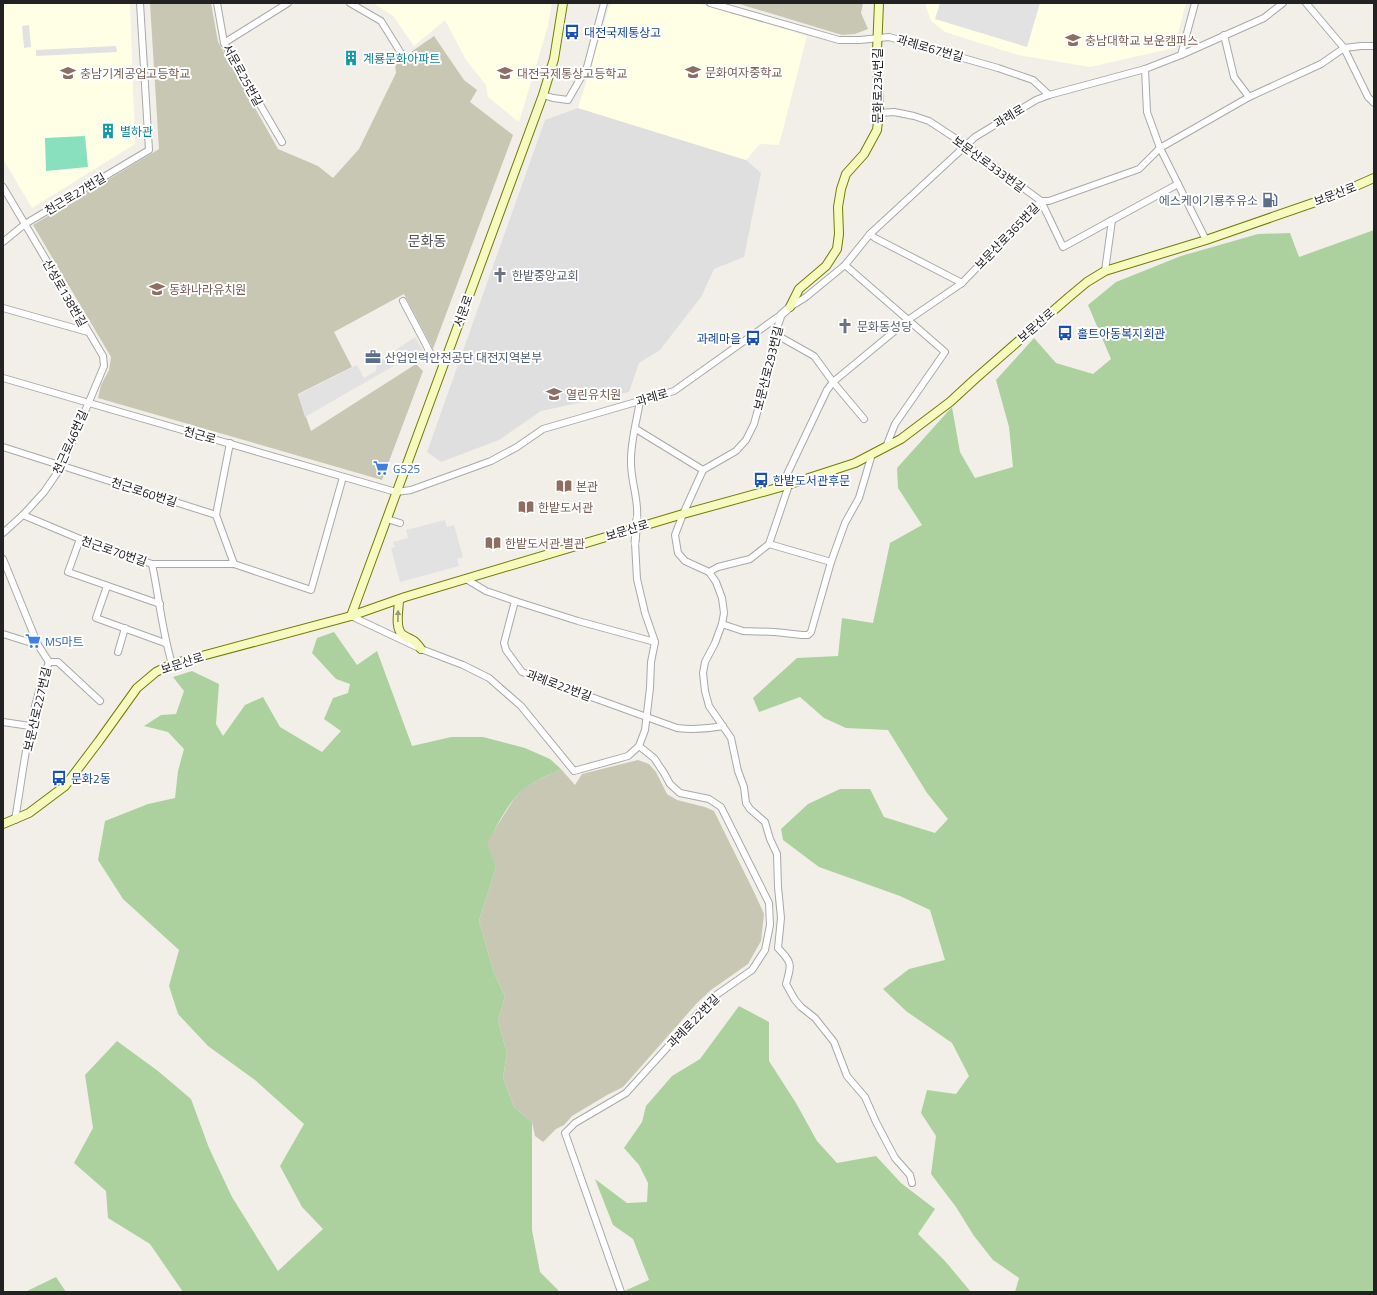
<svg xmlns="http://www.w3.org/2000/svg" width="1377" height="1295" font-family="'Titillium Web','Noto Sans KR',sans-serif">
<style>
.residential{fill:#e0dfdf}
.education{fill:#ffffe5}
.construction{fill:#c7c7b4}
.forest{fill:#add19e}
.pitch{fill:#88e0be}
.parking{fill:#e2e2e2}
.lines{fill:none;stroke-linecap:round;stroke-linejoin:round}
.minor-casing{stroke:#a9a9a9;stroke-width:8}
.tertiary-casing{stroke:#a9a9a9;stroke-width:9}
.secondary-casing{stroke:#707d05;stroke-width:10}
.minor{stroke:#fff;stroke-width:6}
.tertiary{stroke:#fff;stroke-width:7}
.secondary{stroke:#f7fabf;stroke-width:8}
.tertiary-bridge-casing{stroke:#a9a9a9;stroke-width:9;stroke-linecap:butt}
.tertiary-bridge{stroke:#fff;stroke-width:7}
.oneway{fill:#979978}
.labels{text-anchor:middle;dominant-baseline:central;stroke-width:4;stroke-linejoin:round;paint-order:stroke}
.transit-label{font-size:12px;fill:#164399;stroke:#fff;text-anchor:start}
.education-label{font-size:12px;fill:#785e54;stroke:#fff;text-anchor:start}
.street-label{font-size:12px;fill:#222;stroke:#fff}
.culture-label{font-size:12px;fill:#0d838f;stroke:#fff;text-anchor:start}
.service-label{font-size:12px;fill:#4e5e75;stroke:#fff;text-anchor:end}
.worship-label{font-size:12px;fill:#5b616d;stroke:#fff;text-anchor:start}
.shop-label{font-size:12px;fill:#366cbe;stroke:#fff;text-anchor:start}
.quarter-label{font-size:14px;fill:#555;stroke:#fff}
</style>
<rect width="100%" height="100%" fill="#f2efe9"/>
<path class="residential" d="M 578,108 L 746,160 L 761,173 L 744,257 L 714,269 L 701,297 L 660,350 L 639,363 L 629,392 L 541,411 L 499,440 L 441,462 L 427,452 L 545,120 Z"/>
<g class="education">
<path d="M 3,3 L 130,3 L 135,144 L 32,208 L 3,159 Z"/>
<path d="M 373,3 L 552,3 L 548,26 L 519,122 L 488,97 L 486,85 L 466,60 L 445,20 L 414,46 L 393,16 Z"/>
<path d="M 613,3 L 696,3 L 807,36 L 779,145 L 760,144 L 746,160 L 578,108 L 609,7 Z"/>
<path d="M 925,3 L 1186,3 L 1174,48 L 1090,67 L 1018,55 L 945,32 L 931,21 Z"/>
</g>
<g class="construction">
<path d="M 150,3 L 211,3 L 218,42 L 278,149 L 318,166 L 333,178 L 359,149 L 396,73 L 395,64 L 389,64 L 398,54 L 408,54 L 434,36 L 464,80 L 477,90 L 470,102 L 513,135 L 433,349 L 404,294 L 334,332 L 352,367 L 298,394 L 311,431 L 416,364 L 423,371 L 382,480 L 98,398 L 101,385 L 109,370 L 111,357 L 33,225 L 159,149 Z"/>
<path d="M 736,3 L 863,3 L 861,13 L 868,29 L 855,34 L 842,35 Z"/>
<path d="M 638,760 L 649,764 L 656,772 L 667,794 L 677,800 L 705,807 L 714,811 L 755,894 L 764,914 L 761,941 L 748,964 L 711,990 L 697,1003 L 623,1087 L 607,1095 L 572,1116 L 564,1125 L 556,1129 L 543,1142 L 535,1136 L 532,1122 L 514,1107 L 503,1078 L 507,1053 L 498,1021 L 505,996 L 494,973 L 479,921 L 496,867 L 486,843 L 514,799 L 524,788 L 536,781 L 561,769 L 575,785 L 582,774 Z"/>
</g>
<g class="forest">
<path d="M 1374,230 L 1374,1292 L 1015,1292 L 1019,1278 L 993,1260 L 974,1236 L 956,1207 L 931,1174 L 936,1136 L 921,1113 L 927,1090 L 956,1094 L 969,1076 L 952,1043 L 906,1011 L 883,989 L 909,969 L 945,960 L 930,910 L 900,896 L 819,867 L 783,840 L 781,829 L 808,804 L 840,789 L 870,789 L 884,817 L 935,833 L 948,819 L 927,793 L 888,730 L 846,728 L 824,718 L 800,697 L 759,712 L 753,698 L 797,658 L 838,656 L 842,618 L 873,623 L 890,543 L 922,525 L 898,488 L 897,468 L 952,407 L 960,452 L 975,478 L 1013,467 L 1009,427 L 996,380 L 1034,338 L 1056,363 L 1093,374 L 1111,359 L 1088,305 L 1116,282 L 1181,256 L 1258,234 L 1290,233 L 1299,257 Z"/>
<path d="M 334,632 L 357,665 L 377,651 L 412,746 L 451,737 L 483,737 L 525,748 L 550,759 L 561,769 C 549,775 536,780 525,788 C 509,800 497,826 487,843 L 496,867 L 479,921 L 494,973 L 505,996 L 498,1021 L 507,1053 L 503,1078 L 514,1107 L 532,1122 L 532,1230 L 540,1272 L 560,1292 L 183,1292 L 150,1244 L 108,1218 L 106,1191 L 74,1163 L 93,1128 L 85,1075 L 117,1041 L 158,1071 L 191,1099 L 209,1148 L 232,1197 L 278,1271 L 323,1229 L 302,1207 L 280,1166 L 304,1124 L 255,1080 L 208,1046 L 178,1014 L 169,986 L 179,950 L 123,899 L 98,860 L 105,821 L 148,804 L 175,798 L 178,771 L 184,749 L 168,732 L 144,726 L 161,715 L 176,714 L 184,691 L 173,677 L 192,671 L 219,684 L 216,724 L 223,736 L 245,705 L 263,697 L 280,727 L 322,752 L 341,731 L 324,719 L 333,698 L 348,693 L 350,684 L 336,679 L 312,653 L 317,638 Z"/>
<path d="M 739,1006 L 769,1022 L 769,1061 L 796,1103 L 817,1141 L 837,1163 L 876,1156 L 901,1183 L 935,1209 L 918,1234 L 945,1261 L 971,1292 L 622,1292 L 649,1280 L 633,1239 L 613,1225 L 595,1179 L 627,1203 L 647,1202 L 648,1183 L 639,1165 L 624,1148 L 642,1122 L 646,1106 L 672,1076 L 700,1059 Z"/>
<path d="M 56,1277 L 66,1292 L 25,1292 Z"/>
</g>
<path class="pitch" d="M 85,136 L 88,167 L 46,171 L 45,138 Z"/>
<g class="parking">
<path d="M 940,3 L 1040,3 L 1027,47 L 935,19 Z"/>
<path d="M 29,25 L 31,47 L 24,48 L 22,26 Z"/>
<path d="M 116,46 L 117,52 L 36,56 L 36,50 Z"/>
<path d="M 415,337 L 422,349 L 420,358 L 411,356 L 305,417 L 298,395 L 357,365 L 364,378 L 376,371 L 377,363 Z"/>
<path d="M 445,520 L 447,527 L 454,525 L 463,557 L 457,559 L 459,566 L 400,582 L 391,548 L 395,547 L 393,542 L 408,538 L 406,530 Z"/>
</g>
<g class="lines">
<defs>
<g id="minor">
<path d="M 217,3 L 224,43 L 282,142"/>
<path d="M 350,3 L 381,21 L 404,58"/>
<path d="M 710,3 L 839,40 L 860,40 L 889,37 L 998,68 L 1033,80 L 1049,95"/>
<path d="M 1306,3 L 1344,48 L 1368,97 L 1374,103"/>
<path d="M 1224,35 L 1234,77 L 1249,97"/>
<path d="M 224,43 L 288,3"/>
<path d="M 1181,55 L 1195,3"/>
<path d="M 1145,69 L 1147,112 L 1160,148 L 1206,240"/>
<path d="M 543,95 L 553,98 L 568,100 L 587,67 L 604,3"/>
<path d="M 879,113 L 894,112 L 914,116 L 929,121 L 967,146 L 1041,201 L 1063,247 L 1178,184"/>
<path d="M 3,187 L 103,356 L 104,366 L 62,466 L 44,492 L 23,515 L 3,533"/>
<path d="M 870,234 L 875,238 L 962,283"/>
<path d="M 3,242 L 25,224 L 149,150 L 140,3"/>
<path d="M 845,265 L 945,352 L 895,424 L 886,447"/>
<path d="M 1105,271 L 1112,220"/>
<path d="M 403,301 L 433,358 L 444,364"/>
<path d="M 790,307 L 806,297 L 845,265 L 870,234 L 975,137 L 1036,100 L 1049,95 L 1145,69 L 1181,55 L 1264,18 L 1283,3"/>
<path d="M 3,308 L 88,332"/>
<path d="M 782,314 L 775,334 L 773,354 L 754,424 L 746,440 L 736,451 L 703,470 L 683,514 L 675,535 L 678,553 L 685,561 L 709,572 L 716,582 L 722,598 L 724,613 L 722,624 L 715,643 L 705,662 L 703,673 L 705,691 L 709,706 L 731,738 L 738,771 L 744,787 L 746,803 L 750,809 L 765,822 L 770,839 L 777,854 L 778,887 L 781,918 L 778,948 C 792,963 792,963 786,984 L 795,1000 L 801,1007 L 815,1018 L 834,1042 L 847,1076 L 865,1097 L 876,1122 L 895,1158 L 910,1175 L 912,1183"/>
<path d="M 775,334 L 814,356 L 833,382 L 864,419"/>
<path d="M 3,378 L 396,492 L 411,490 L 491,461 L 517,447 L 543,429 L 674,391 L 782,314"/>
<path d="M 636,429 L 703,470"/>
<path d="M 3,447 L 216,515"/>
<path d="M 781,487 L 827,390 L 833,382 L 908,320 L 962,283 L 1041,201 L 1049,201 L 1139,169 L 1160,148 L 1249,97 L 1321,64 L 1344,48 L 1361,46 L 1374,46"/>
<path d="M 23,515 L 80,539 L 152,564 L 234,564 L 311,590 L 343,477"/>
<path d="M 216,515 L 230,443"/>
<path d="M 216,515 L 234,564"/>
<path d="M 637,518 C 639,499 630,480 631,459 C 631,441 637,419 640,401"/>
<path d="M 387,519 L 400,523"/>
<path d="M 80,539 L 68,572 L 160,604"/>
<path d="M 769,544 L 831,562"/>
<path d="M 3,559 L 38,645 L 49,662"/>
<path d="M 152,564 C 159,597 162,631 172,664"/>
<path d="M 709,572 L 718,567 L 750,559 L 769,544 L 789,485"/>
<path d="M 466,579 L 486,591 L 515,601 L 578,621 L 655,642"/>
<path d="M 107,586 L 96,618 L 165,643"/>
<path d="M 515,601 L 504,643 L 506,650 L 522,672 L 677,728 C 693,730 707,729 723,726"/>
<path d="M 351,616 L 421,649 L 463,665 L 489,678 L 521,706 L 574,771 L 628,756 L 639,746 L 645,730 L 650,688 L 651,662 L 655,642 L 645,613 L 637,579 L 635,543"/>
<path d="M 722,624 L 743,631 L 775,632 L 802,635 L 808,635 L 811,632 L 831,562 L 845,523 L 859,498 L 872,454"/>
<path d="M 3,634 L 38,645"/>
<path d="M 118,652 L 125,628"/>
<path d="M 49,662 L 58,662 L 100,701"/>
<path d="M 3,722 L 30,726"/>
<path d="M 15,820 C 24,767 29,712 49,662"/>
<path d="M 621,1292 L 565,1133 L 575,1123 L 626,1093 L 712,998 L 752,970 L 765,950 L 770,925 L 769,903 L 721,807 L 709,799 L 680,793 L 670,784 L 664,773 L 654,758 L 639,746"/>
</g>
<path id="tertiary" d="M 782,314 L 790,307"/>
<g id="secondary">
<path d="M 790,307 L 799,289 L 826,266 L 837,249 L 839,234 L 838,207 L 841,189 L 846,174 L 864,154 L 877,130 L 879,113 L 877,51 L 879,3"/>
<path d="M 399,600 C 399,609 394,629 403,635 C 413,641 413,638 421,649"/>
<path d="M 351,616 L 543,95 L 554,59 L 563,3"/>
<path d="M 3,824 L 29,813 L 65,786 L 99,741 L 137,688 L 156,672 L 172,664 L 351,616 L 405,597 L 683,514 L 781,487 L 855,463 L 901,439 L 950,402 L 975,379 L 1069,297 L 1087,282 L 1105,271 L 1206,240 L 1333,196 L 1374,178"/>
</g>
</defs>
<use href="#minor" class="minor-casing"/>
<use href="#tertiary" class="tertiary-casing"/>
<use href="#secondary" class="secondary-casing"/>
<use href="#minor" class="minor"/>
<use href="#tertiary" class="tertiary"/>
<use href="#secondary" class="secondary"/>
<defs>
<path id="tertiary-bridge" d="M 635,543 L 637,518"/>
</defs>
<use href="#tertiary-bridge" class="tertiary-bridge-casing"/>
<use href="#tertiary-bridge" class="tertiary-bridge"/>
</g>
<defs><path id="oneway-solid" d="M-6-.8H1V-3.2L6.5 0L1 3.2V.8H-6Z"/></defs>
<use class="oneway" href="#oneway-solid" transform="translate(398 616) rotate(-89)"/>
<defs>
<symbol id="bus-bare" viewBox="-9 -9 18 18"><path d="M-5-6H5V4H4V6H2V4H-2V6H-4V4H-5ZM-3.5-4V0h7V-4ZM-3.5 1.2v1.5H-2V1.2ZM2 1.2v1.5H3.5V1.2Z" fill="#1a4fb4" stroke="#fff" stroke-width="2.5" paint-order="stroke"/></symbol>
<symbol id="university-bare" viewBox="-9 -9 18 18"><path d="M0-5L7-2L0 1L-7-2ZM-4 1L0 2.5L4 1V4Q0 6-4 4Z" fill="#8d6e63" stroke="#fff" stroke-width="2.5" paint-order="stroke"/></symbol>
<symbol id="building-bare" viewBox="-9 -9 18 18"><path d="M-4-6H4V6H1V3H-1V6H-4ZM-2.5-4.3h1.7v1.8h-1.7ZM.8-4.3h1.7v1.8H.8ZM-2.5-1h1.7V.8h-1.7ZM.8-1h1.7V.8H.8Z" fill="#0f9aa8" stroke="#fff" stroke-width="2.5" paint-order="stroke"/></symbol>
<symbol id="school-bare" viewBox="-9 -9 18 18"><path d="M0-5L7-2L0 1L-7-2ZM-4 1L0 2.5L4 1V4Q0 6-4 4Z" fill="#8d6e63" stroke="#fff" stroke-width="2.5" paint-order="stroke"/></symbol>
<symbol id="fuel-bare" viewBox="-9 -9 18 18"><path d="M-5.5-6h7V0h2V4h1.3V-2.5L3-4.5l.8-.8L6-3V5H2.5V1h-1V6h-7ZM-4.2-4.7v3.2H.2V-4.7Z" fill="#5c6f8a" stroke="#fff" stroke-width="2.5" paint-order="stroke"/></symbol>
<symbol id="church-bare" viewBox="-9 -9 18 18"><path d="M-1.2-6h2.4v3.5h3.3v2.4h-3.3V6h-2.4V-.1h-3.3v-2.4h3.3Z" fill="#6b7280" stroke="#fff" stroke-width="2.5" paint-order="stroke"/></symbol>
<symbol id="office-bare" viewBox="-9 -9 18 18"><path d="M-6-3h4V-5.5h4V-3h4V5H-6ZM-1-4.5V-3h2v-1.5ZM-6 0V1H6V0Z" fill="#5c6f8a" stroke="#fff" stroke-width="2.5" paint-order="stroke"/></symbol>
<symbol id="supermarket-bare" viewBox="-9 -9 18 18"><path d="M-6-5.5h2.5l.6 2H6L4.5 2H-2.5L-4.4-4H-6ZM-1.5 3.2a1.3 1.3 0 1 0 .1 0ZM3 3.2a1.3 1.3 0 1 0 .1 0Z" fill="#3f7fe0" stroke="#fff" stroke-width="2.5" paint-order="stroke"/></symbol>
<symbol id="library-bare" viewBox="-9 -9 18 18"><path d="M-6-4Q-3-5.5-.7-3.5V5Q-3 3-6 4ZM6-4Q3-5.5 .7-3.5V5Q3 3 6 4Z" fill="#8d6e63" stroke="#fff" stroke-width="2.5" paint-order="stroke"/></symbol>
</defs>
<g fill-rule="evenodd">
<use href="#bus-bare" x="561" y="21" width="22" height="22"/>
<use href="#university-bare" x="1062" y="29" width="22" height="22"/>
<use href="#building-bare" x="340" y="47" width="22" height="22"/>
<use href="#school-bare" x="682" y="61" width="22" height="22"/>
<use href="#school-bare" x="57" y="62" width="22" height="22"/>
<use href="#school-bare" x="494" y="62" width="22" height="22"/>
<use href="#building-bare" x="97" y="120" width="22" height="22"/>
<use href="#fuel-bare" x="1259" y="189" width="22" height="22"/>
<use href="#church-bare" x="489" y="264" width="22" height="22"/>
<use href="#school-bare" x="146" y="278" width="22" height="22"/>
<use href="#church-bare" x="834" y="315" width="22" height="22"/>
<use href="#bus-bare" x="1054" y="322" width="22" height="22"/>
<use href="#bus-bare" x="742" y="327" width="22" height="22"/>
<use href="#office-bare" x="362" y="346" width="22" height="22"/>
<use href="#school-bare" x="543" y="383" width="22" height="22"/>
<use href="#supermarket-bare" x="370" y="457" width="22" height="22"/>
<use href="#bus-bare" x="750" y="469" width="22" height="22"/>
<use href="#library-bare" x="553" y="475" width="22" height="22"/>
<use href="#library-bare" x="515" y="496" width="22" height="22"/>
<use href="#library-bare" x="482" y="532" width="22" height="22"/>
<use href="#supermarket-bare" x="22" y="630" width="22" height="22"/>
<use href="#bus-bare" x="48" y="767" width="22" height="22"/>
</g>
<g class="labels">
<g class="transit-label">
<text x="584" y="32">대전국제통상고</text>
<text x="1077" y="333">홀트아동복지회관</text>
<text x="741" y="338" text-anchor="end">과례마을</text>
<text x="773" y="480">한밭도서관후문</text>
<text x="71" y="778">문화2동</text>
</g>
<g class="education-label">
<text x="1085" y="40">충남대학교 보운캠퍼스</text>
<text x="705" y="72">문화여자중학교</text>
<text x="80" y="73">충남기계공업고등학교</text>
<text x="517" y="73">대전국제통상고등학교</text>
<text x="169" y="289">동화나라유치원</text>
<text x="566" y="394">열린유치원</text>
<text x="576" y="486">본관</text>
<text x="538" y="507">한밭도서관</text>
<text x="505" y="543">한밭도서관 별관</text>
</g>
<g class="street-label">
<text transform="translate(930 48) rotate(16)">과례로67번길</text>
<text transform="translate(243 75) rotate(61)">서문로25번길</text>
<text transform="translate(877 86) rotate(-90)">문화로234번길</text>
<text transform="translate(1009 116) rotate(-31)">과례로</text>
<text transform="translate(989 164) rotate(36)">보문산로333번길</text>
<text transform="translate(75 194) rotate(-31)">천근로27번길</text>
<text transform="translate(1335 194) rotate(-21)">보문산로</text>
<text transform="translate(1007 236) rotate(-46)">보문산로365번길</text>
<text transform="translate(65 293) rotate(60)">산성로138번길</text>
<text transform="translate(463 311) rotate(-70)">서문로</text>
<text transform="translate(1036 325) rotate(-41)">보문산로</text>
<text transform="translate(768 368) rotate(-76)">보문산로293번길</text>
<text transform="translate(652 397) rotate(-16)">과례로</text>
<text transform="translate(200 435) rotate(16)">천근로</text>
<text transform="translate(70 442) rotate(-66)">천근로46번길</text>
<text transform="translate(144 492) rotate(18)">천근로60번길</text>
<text transform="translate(627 530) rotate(-17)">보문산로</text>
<text transform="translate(114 551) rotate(19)">천근로70번길</text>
<text transform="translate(182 663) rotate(-18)">보문산로</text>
<text transform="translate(559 685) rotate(20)">과례로22번길</text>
<text transform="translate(37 709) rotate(-77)">보문산로227번길</text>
<text transform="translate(693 1021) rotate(-46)">과례로22번길</text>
</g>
<g class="culture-label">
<text x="363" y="58">계룡문화아파트</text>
<text x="120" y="131">별하관</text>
</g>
<g class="service-label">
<text x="1258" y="200">에스케이기룡주유소</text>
<text x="385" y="357" text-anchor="start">산업인력안전공단 대전지역본부</text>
</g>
<g class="worship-label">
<text x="512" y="275">한밭중앙교회</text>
<text x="857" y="326">문화동성당</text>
</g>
<g class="shop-label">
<text x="393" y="468">GS25</text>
<text x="45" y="641">MS마트</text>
</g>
<g class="quarter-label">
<text x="427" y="240">문화동</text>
</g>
</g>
<rect width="1377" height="1295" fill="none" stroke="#222222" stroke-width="8"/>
</svg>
